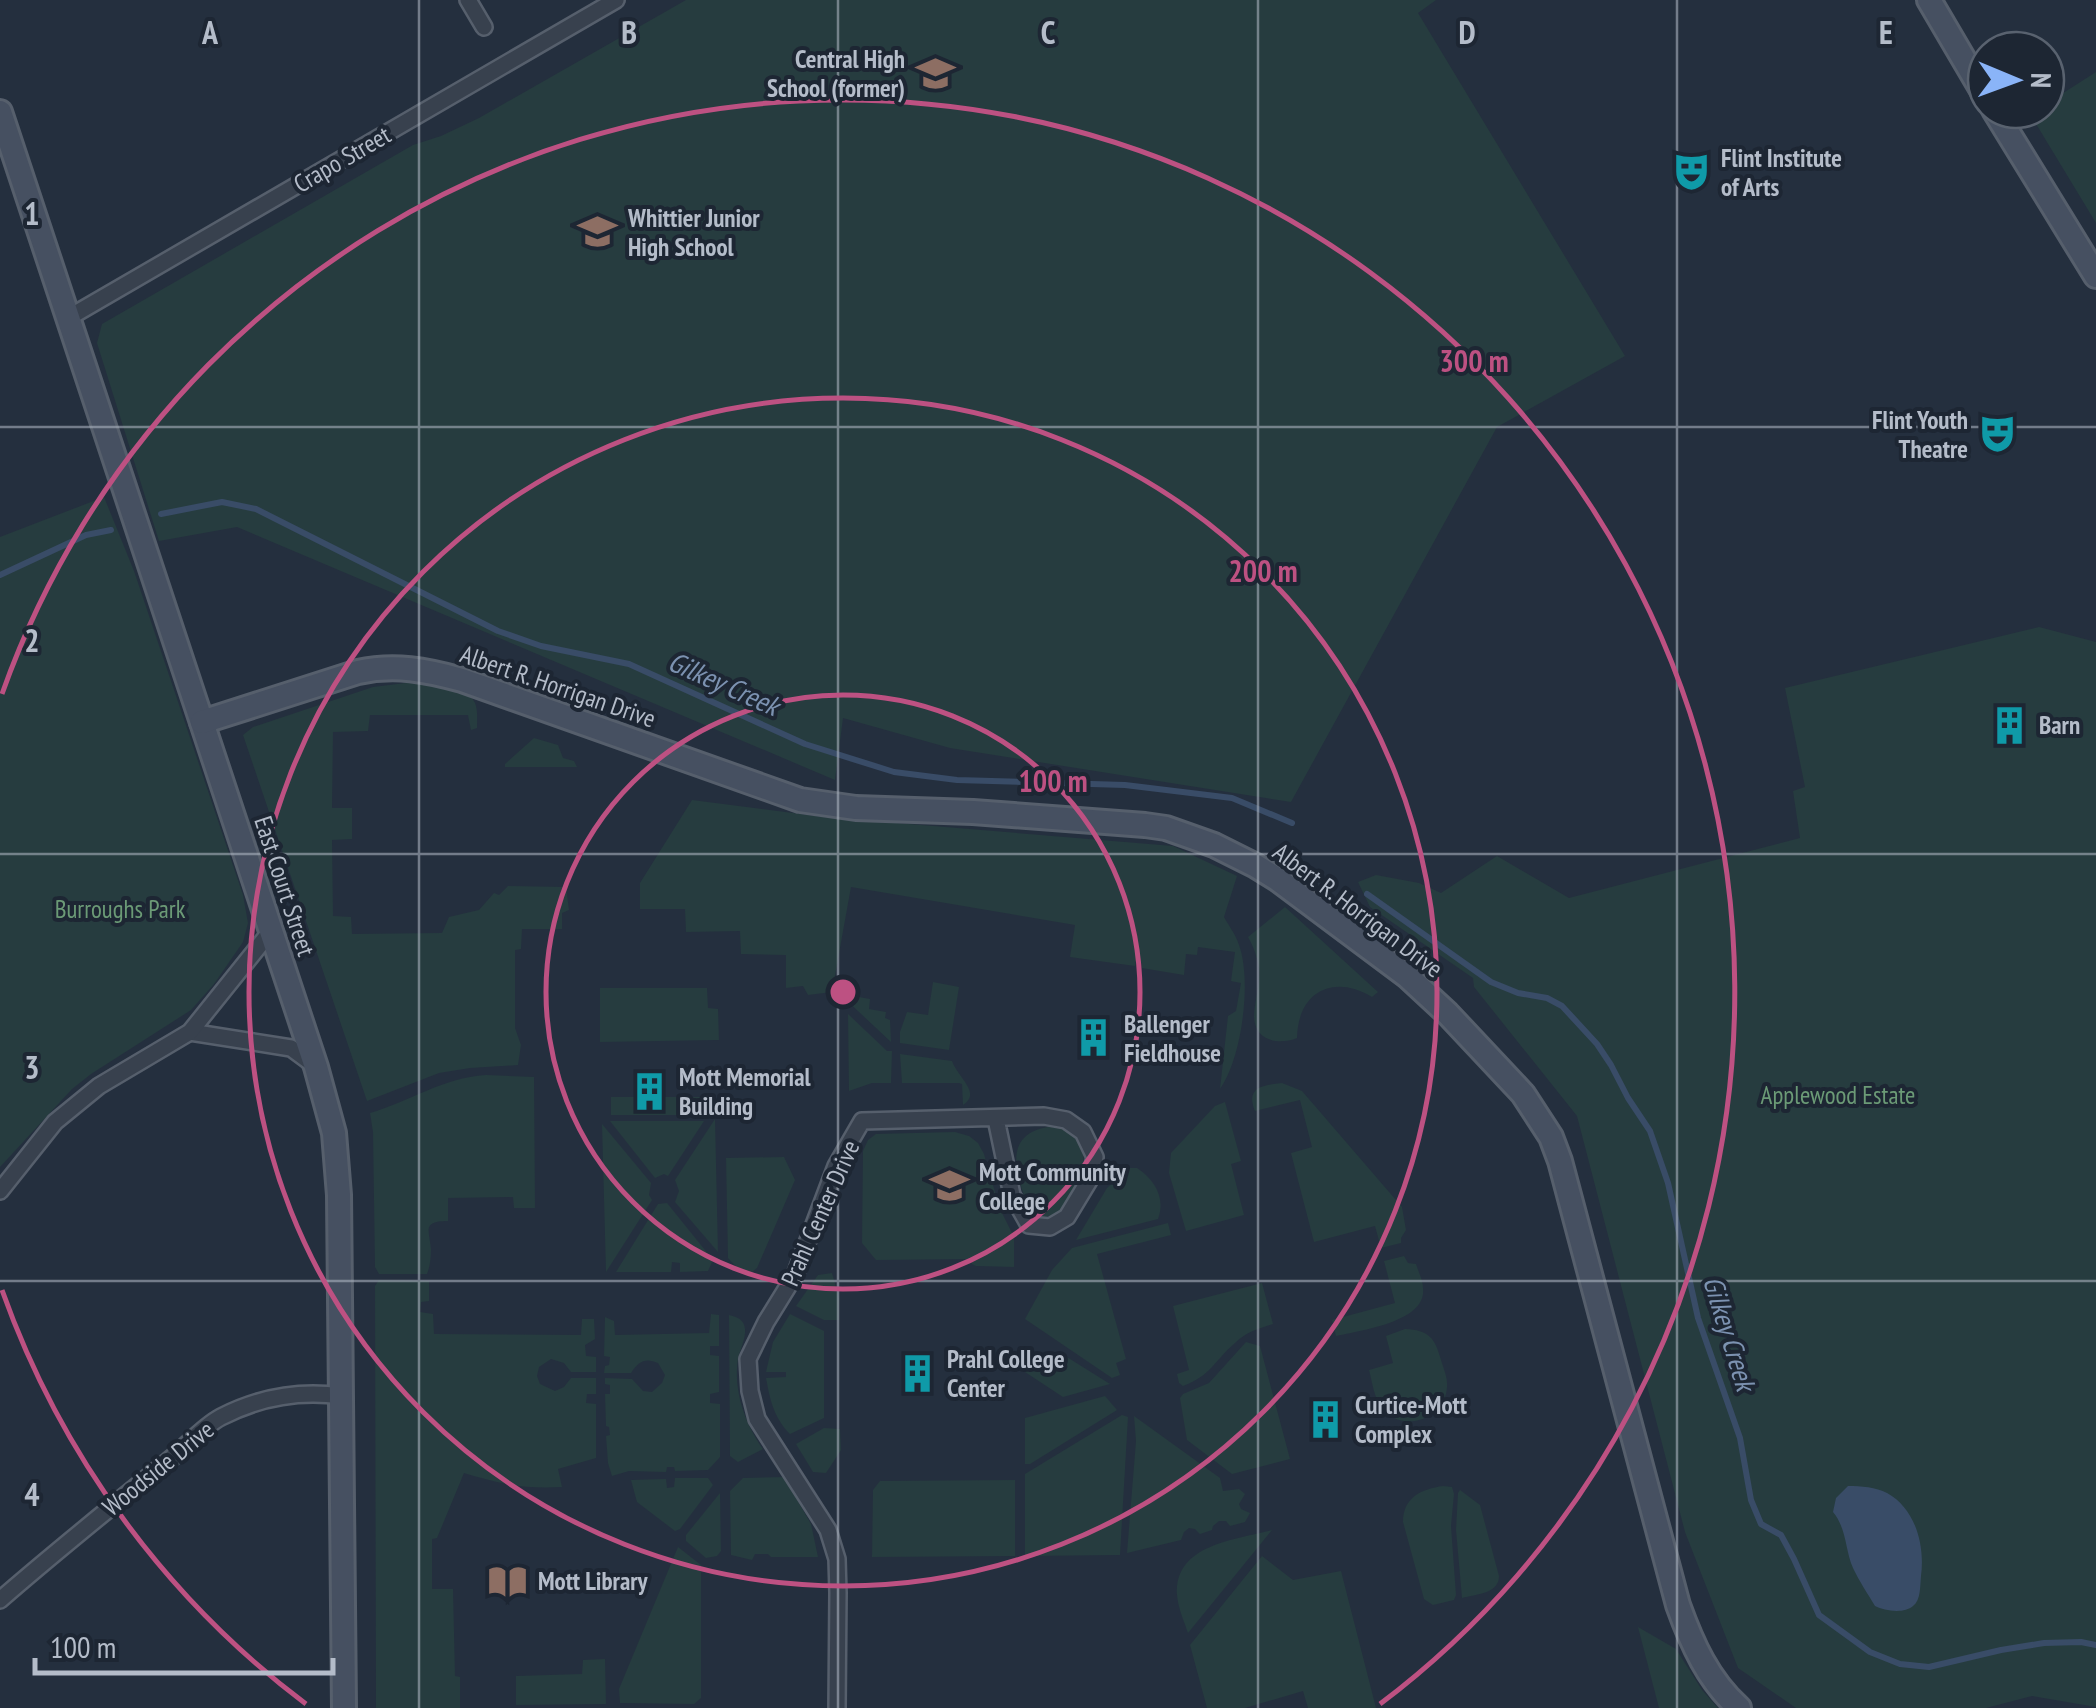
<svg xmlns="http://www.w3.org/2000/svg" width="2096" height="1708" font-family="'PT Sans Narrow',sans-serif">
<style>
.green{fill:#263c3f}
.water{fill:#394c67}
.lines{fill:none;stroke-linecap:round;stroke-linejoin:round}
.stream{stroke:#394c67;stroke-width:6}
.street-casing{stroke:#565f6c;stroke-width:20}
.secondary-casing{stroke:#565f6c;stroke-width:28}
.street{stroke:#38414e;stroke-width:15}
.secondary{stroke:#465061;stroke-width:22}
.grid{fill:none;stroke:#b4bcc9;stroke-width:2.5;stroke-opacity:0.55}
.ring{fill:none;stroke:#bd5182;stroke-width:5}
.labels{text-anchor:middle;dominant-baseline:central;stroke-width:8;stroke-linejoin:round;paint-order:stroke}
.poi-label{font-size:25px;font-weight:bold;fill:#b4bcc9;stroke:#1d2633;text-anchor:start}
.street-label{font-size:25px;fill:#b4bcc9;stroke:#1d2633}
.park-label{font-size:25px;fill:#6b9a76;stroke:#1d2633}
.water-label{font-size:28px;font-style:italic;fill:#7c92b1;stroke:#1d2633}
.grid-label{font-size:32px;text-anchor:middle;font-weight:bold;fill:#b4bcc9;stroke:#1d2633;stroke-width:8;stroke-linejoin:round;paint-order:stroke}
.centre{fill:#bd5182;stroke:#1d2633;stroke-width:5}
.ring-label{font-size:30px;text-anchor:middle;font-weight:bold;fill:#bd5182;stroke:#1d2633;stroke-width:8;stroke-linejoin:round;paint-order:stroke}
</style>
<rect width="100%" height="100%" fill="#242f3e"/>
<g class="green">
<path d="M 686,0 L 1436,0 L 1418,13 L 1625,356 L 1497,427 L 1291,802 L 950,748 L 843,718 L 835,780 L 237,527 L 159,541 L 97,343 L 102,324 L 413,145 L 441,136 L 479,118 Z"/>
<path d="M 2096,72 L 2096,223 L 2030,114 L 2036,110 L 2046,110 L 2046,104 Z"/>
<path d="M 104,497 L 134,571 L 243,895 L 248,923 L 243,942 L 214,984 L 191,1010 L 91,1074 L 72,1089 L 0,1167 L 0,537 Z"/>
<path d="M 2039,627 L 2096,642 L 2096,1707 L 2032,1696 L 1986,1708 L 1796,1708 L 1738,1668 L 1685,1532 L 1577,1116 L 1474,987 L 1473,978 L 1370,907 L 1358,882 L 1376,875 L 1419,883 L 1441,893 L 1497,856 L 1569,898 L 1800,838 L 1793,791 L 1805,787 L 1785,688 Z"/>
<path d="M 414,682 C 430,684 468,686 475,703 C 478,710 477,720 477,728 L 471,730 L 468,715 L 370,715 L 368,731 L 333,732 L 332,808 L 352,808 L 352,839 L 332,840 L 333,916 L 351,917 L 352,934 L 442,933 L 449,917 L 479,910 L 494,893 L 499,895 L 508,886 L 566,887 L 569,910 L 562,913 L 562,929 L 522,929 L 521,949 L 515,950 L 515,1028 L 521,1045 L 518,1065 L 470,1068 L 439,1073 L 367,1101 L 243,735 L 253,727 L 373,687 Z"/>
<path d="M 534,738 L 558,745 L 563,758 L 574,761 L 577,767 L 505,767 L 505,764 Z"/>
<path d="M 692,800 L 824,817 L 1173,846 L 1237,876 L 1224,917 C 1229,926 1236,935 1239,945 C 1252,980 1242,1058 1220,1089 L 1228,1016 L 1236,1011 L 1241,983 L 1231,981 L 1235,952 L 1198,947 L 1197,955 L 1186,954 L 1184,975 L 1142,968 L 1142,963 L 1136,961 L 1135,966 L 1070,957 L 1075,925 L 851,887 L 832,992 L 870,999 L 869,1009 L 886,1012 L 885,1018 L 890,1020 L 891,1042 L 843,997 L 832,992 L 808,995 L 803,986 L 786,988 L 786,955 L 741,954 L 740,931 L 686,932 L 685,909 L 640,909 L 640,883 Z"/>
<path d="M 1285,907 L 1378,992 L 1372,997 C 1334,974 1298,991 1297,1038 C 1280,1045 1255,1042 1254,1017 C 1254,1001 1261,985 1259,968 C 1257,956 1254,948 1248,937 Z"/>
<path d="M 933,982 L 959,987 L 949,1050 L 900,1043 L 900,1032 L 907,1012 L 928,1015 Z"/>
<path d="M 600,988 L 707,988 L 708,1008 L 718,1009 L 719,1040 L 600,1042 Z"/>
<path d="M 848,1014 L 887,1051 L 892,1051 L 891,1083 L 872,1083 L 849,1091 Z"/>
<path d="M 900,1054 L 952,1061 C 958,1078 982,1093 963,1105 L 962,1084 L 959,1083 L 902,1083 Z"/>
<path d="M 486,1075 L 534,1077 L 535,1208 L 514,1208 L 513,1197 L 448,1198 L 448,1221 C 422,1221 429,1230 431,1249 C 431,1257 430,1267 427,1274 L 379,1274 L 375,1267 L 373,1132 L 370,1113 C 411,1101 442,1078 486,1075 Z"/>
<path d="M 1282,1083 L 1302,1091 L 1402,1207 L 1406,1230 L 1401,1238 L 1401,1243 L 1381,1248 L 1375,1226 L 1314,1242 L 1291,1153 L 1312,1147 L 1300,1100 L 1255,1111 C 1245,1087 1263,1085 1282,1083 Z"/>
<rect x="611" y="1097" width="95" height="18"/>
<path d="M 1225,1102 L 1241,1161 L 1231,1164 L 1244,1215 L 1186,1231 L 1169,1173 L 1171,1153 L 1215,1106 Z"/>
<path d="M 715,1119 L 718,1252 L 675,1202 L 679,1191 L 675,1180 Z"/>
<path d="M 610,1121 L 704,1121 L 668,1176 L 664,1174 L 655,1178 Z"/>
<path d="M 602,1124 L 651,1183 L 649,1195 L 652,1200 L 606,1272 Z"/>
<path d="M 1054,1126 C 1094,1137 1087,1165 1071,1194 C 1067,1203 1062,1214 1051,1216 C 1042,1218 1036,1213 1029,1209 C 1016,1174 1000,1132 1054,1126 Z"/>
<path d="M 955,1132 L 969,1136 L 978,1143 L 984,1154 L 1000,1209 L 1014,1237 L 1014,1267 L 976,1266 L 972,1264 L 971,1259 L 876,1260 L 862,1243 L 863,1151 L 868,1140 L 876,1134 Z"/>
<path d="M 784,1157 L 795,1180 L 757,1268 L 752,1272 L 740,1271 L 728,1258 L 726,1158 Z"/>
<path d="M 1130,1168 L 1137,1168 C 1154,1179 1166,1198 1158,1219 L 1076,1240 L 1107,1188 Z"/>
<path d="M 667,1203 L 713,1260 L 708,1271 L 680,1272 L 680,1263 L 672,1262 L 671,1272 L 616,1272 L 658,1204 Z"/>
<path d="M 1168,1223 L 1171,1235 L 1097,1254 L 1126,1359 L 1116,1363 L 1120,1375 L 1112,1378 L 1025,1319 L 1052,1270 L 1072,1248 Z"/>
<path d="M 1404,1256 L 1408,1263 L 1416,1264 C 1418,1271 1423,1280 1423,1288 C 1427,1322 1361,1330 1336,1336 L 1332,1320 L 1395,1303 L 1384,1261 Z"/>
<path d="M 832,1273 L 839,1298 L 839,1320 L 824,1320 L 796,1306 L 818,1275 Z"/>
<path d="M 379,1280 L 429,1281 L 429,1301 L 421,1302 L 420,1312 L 433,1314 L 434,1334 L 581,1335 L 582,1319 L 594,1319 L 595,1339 L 585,1345 L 586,1356 L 596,1357 L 596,1372 L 571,1372 L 564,1363 L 551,1359 L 539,1367 L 537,1376 L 540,1384 L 555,1391 L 564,1387 L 571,1378 L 596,1378 L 596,1394 L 587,1394 L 586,1403 L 596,1404 L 596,1458 L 558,1469 L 562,1487 C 523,1489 501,1484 464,1473 L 437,1538 L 432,1539 L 432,1589 L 453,1589 L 455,1676 L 460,1677 L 460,1708 L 376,1708 L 375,1286 Z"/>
<path d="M 1262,1283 L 1273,1324 C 1258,1329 1246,1332 1235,1343 C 1213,1362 1212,1375 1183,1386 L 1179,1383 L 1177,1374 L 1189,1370 L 1173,1306 Z"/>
<path d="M 711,1314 L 719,1315 L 719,1346 L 710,1346 L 710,1355 L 719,1356 L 719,1392 L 710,1394 L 710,1403 L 720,1404 L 720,1457 L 708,1470 L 675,1471 L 674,1467 L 667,1467 L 666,1472 L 629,1471 L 612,1476 L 608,1463 L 606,1436 L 610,1435 L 609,1427 L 606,1426 L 605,1394 L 610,1394 L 610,1385 L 605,1384 L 605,1378 L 632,1379 L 643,1391 L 652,1392 L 662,1383 L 665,1375 L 658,1363 C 645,1357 638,1362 631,1373 L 604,1373 L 605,1366 L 609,1365 L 610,1357 L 604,1356 L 605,1317 L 614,1321 L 615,1335 L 709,1333 Z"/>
<path d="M 790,1314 L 824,1331 L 824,1418 L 790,1434 C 774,1418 770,1400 766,1378 L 786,1377 L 786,1372 L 766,1372 L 773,1342 Z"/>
<path d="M 729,1315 C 737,1317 744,1319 745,1329 C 746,1338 740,1350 738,1359 C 733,1390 745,1424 763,1449 L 738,1462 L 730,1456 Z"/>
<path d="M 1405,1329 C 1429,1330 1435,1338 1441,1360 C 1443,1367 1447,1376 1447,1383 C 1449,1418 1402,1436 1381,1407 C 1374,1397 1372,1381 1369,1370 L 1393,1363 L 1386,1336 Z"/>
<path d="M 1246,1342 L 1260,1346 L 1290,1459 L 1232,1474 L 1187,1440 L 1180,1398 L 1183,1394 L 1209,1383 Z"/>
<path d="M 1062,1354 L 1110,1384 L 1063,1397 L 1025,1372 Z"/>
<path d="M 1105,1396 L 1117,1410 L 1030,1464 L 1025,1464 L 1025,1418 Z"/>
<path d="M 1122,1415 L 1128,1417 L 1120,1555 L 1025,1556 L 1025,1474 Z"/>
<path d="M 1134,1416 L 1220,1478 L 1223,1491 L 1239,1489 L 1245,1494 L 1239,1504 L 1241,1509 L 1250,1513 L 1245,1522 L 1230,1526 L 1226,1521 L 1219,1521 L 1213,1526 L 1212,1530 L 1200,1534 L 1195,1529 L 1189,1528 L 1184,1532 L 1181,1540 L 1127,1553 L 1136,1441 Z"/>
<path d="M 824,1428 L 840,1429 L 841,1450 L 826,1473 L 813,1472 L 796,1444 Z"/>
<path d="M 784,1477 L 811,1524 L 818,1557 L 771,1557 L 768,1554 L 755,1554 L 752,1560 L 731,1555 L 730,1491 L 743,1478 Z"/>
<path d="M 675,1478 L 708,1478 L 713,1485 L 680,1529 L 675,1531 L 637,1502 L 631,1480 L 666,1479 L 667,1488 L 674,1487 Z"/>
<path d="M 1015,1480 L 1015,1556 L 872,1557 L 873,1490 L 880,1481 Z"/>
<path d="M 1443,1486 L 1452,1487 L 1454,1494 L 1451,1526 L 1456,1595 L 1454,1600 L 1433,1605 L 1424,1599 L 1403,1522 C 1403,1497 1422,1489 1443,1486 Z"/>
<path d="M 1460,1490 L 1480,1505 L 1499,1576 C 1499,1594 1476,1594 1462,1598 L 1456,1530 L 1458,1493 Z"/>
<path d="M 720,1493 L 721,1551 L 717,1556 L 706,1558 L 686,1541 L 686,1535 Z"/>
<path d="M 1272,1530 L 1188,1633 C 1184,1621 1178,1608 1177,1595 C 1174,1544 1236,1540 1272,1530 Z"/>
<path d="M 678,1547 L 701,1565 L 701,1698 L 694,1704 L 620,1703 L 619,1689 Z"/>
<path d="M 1262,1556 L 1293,1580 L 1341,1571 L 1376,1708 L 1308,1708 L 1303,1691 L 1245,1708 L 1207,1708 L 1190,1645 Z"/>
<path d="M 1638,1627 L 1676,1649 L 1702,1690 L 1718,1708 L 1659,1708 Z"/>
<path d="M 605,1659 L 606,1704 L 516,1705 L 516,1676 L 582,1674 L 583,1660 Z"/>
</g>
<path class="water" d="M 1848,1486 C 1861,1486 1876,1487 1887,1493 C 1916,1509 1925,1546 1921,1576 C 1920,1586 1921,1600 1913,1606 C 1904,1614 1885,1611 1875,1606 C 1868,1594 1859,1581 1853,1568 C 1845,1550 1847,1529 1833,1512 L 1836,1498 Z"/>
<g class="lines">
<g class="stream">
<path d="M 161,514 L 222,502 L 256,509 L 498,631 L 541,646 L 629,664 L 805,744 L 894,772 L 957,780 L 1125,785 L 1232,798 L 1292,823"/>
<path d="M 0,575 L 86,535 L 111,530"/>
<path d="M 1367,894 L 1491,982 L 1518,993 L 1547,998 L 1562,1006 L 1597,1044 L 1611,1065 L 1628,1098 L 1650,1131 L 1668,1183 L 1698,1318 L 1740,1438 L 1751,1500 L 1761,1524 L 1781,1535 L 1794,1559 L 1819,1615 L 1870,1652 L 1900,1664 L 1929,1667 L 2001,1650 L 2044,1643 L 2081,1642 L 2096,1645"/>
</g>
<defs>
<g id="street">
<path d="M 468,0 L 484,27"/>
<path d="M 68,318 L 616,0"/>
<path d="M 190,1032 L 291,1048 L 314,1065"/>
<path d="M 0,1191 L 55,1122 L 99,1086 L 190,1032 L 271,931"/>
<path d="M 0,1600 C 55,1552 111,1507 168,1461 C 185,1448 202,1427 221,1417 C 260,1397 298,1390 341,1396"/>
<path d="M 837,1708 L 838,1593 L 837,1559 L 828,1530 L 757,1419 L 750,1391 L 748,1359 L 766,1322 L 795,1275 L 836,1166 L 862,1121 L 1044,1116 L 1066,1120 L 1083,1132 L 1095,1157 L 1090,1179 L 1067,1217 L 1050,1227 L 1029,1225 L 1012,1195 L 996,1119"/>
</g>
<g id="secondary">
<path d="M 1929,0 L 1986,97"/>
<path d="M 1994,110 L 2096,276"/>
<path d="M 0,112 L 316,1067 L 334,1133 L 339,1195 L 344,1708"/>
<path d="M 202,722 L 358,672 C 395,664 426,670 462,680 L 800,800 L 856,808 L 973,812 L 1145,825 L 1166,828 L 1214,845 L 1256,866 L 1277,879 L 1407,976 L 1447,1013 L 1523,1094 L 1551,1137 L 1560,1161 L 1678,1605 C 1692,1644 1708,1680 1739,1708"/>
</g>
</defs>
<use href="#street" class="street-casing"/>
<use href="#secondary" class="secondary-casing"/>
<use href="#street" class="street"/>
<use href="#secondary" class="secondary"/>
</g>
<path class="grid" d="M 419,0 L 419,1708M 838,0 L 838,1708M 1258,0 L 1258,1708M 1677,0 L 1677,1708M 0,427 L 2096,427M 0,854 L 2096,854M 0,1281 L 2096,1281"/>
<g class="ring">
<circle cx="843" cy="992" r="297"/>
<circle cx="843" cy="992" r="594"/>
<path d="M306 1704A892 892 0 0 1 2 1290M2 694A892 892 0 1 1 1380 1704"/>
</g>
<defs>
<symbol id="school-bare" viewBox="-9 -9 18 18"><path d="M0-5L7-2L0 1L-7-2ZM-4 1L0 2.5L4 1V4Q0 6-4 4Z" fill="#8d6e63" stroke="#1d2633" stroke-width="2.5" paint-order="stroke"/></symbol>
<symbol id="theatre-bare" viewBox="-9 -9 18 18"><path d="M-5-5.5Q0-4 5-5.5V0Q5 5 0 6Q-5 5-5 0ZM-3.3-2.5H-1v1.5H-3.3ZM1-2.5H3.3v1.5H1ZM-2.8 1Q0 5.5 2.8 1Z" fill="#0f9aa8" stroke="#1d2633" stroke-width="2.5" paint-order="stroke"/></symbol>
<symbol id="building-bare" viewBox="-9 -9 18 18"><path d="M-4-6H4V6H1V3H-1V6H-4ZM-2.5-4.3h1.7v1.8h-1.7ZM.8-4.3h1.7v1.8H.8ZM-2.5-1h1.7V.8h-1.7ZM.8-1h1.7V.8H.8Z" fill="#0f9aa8" stroke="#1d2633" stroke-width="2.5" paint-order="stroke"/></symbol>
<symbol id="university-bare" viewBox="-9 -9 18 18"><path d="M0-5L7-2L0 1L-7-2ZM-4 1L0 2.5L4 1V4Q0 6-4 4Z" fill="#8d6e63" stroke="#1d2633" stroke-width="2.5" paint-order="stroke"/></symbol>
<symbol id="library-bare" viewBox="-9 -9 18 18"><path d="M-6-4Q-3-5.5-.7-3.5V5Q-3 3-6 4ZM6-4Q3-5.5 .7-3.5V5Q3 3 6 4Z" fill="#8d6e63" stroke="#1d2633" stroke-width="2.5" paint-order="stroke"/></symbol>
</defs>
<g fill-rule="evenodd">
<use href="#school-bare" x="908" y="46" width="55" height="55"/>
<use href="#theatre-bare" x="1664" y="144" width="55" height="55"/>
<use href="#school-bare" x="570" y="204" width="55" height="55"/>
<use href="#theatre-bare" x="1970" y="406" width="55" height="55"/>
<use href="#building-bare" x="1982" y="698" width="55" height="55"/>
<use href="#building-bare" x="1066" y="1010" width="55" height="55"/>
<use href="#building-bare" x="622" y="1064" width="55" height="55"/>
<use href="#university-bare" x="922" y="1158" width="55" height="55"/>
<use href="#building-bare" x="890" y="1346" width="55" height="55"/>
<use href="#building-bare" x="1298" y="1392" width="55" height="55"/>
<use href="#library-bare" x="480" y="1554" width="55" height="55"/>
</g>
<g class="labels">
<g class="poi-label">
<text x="905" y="59" text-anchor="end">Central High<tspan x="905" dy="29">School (former)</tspan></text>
<text x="1721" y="158">Flint Institute<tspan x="1721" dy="29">of Arts</tspan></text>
<text x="628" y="218">Whittier Junior<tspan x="628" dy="29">High School</tspan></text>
<text x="1968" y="420" text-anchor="end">Flint Youth<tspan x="1968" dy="29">Theatre</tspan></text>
<text x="2039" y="725">Barn</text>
<text x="1124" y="1024">Ballenger<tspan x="1124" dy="29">Fieldhouse</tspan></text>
<text x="679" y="1077">Mott Memorial<tspan x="679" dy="29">Building</tspan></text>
<text x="979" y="1172">Mott Community<tspan x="979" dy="29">College</tspan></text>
<text x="947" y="1359">Prahl College<tspan x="947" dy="29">Center</tspan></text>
<text x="1355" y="1405">Curtice-Mott<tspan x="1355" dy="29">Complex</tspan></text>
<text x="538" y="1581">Mott Library</text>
</g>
<g class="street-label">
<text transform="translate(342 159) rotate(-30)">Crapo Street</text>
<text transform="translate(558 686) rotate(19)">Albert R. Horrigan Drive</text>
<text transform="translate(285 886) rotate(72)">East Court Street</text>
<text transform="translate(1358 910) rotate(37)">Albert R. Horrigan Drive</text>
<text transform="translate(820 1213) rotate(-66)">Prahl Center Drive</text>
<text transform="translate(158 1468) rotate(-39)">Woodside Drive</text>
</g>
<g class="park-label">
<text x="120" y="909">Burroughs Park</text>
<text x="1838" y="1095">Applewood Estate</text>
</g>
<g class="water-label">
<text transform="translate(724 683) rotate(24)">Gilkey Creek</text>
<text transform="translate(1730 1333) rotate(73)">Gilkey Creek</text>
</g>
</g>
<g class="grid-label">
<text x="210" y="44">A</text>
<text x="629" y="44">B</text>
<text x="1048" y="44">C</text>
<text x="1467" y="44">D</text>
<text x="1886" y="44">E</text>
<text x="32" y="225">1</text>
<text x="32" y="652">2</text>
<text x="32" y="1079">3</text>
<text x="32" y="1506">4</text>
</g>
<circle cx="843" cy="992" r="15" class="centre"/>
<g class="ring-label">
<text x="1474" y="372">300 m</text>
<text x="1263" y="582">200 m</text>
<text x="1053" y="792">100 m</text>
</g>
<g transform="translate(2016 80) rotate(91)"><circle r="48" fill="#1d2633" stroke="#59626f" stroke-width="2.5"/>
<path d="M0-8L18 38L0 25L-18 38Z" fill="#8ab4f8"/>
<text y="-15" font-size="28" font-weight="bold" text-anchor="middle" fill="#b4bcc9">N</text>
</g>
<path d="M35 1658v15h298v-15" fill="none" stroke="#b4bcc9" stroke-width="5"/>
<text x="50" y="1658" font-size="30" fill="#b4bcc9" stroke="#1d2633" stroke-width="8" paint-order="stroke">100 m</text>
</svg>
